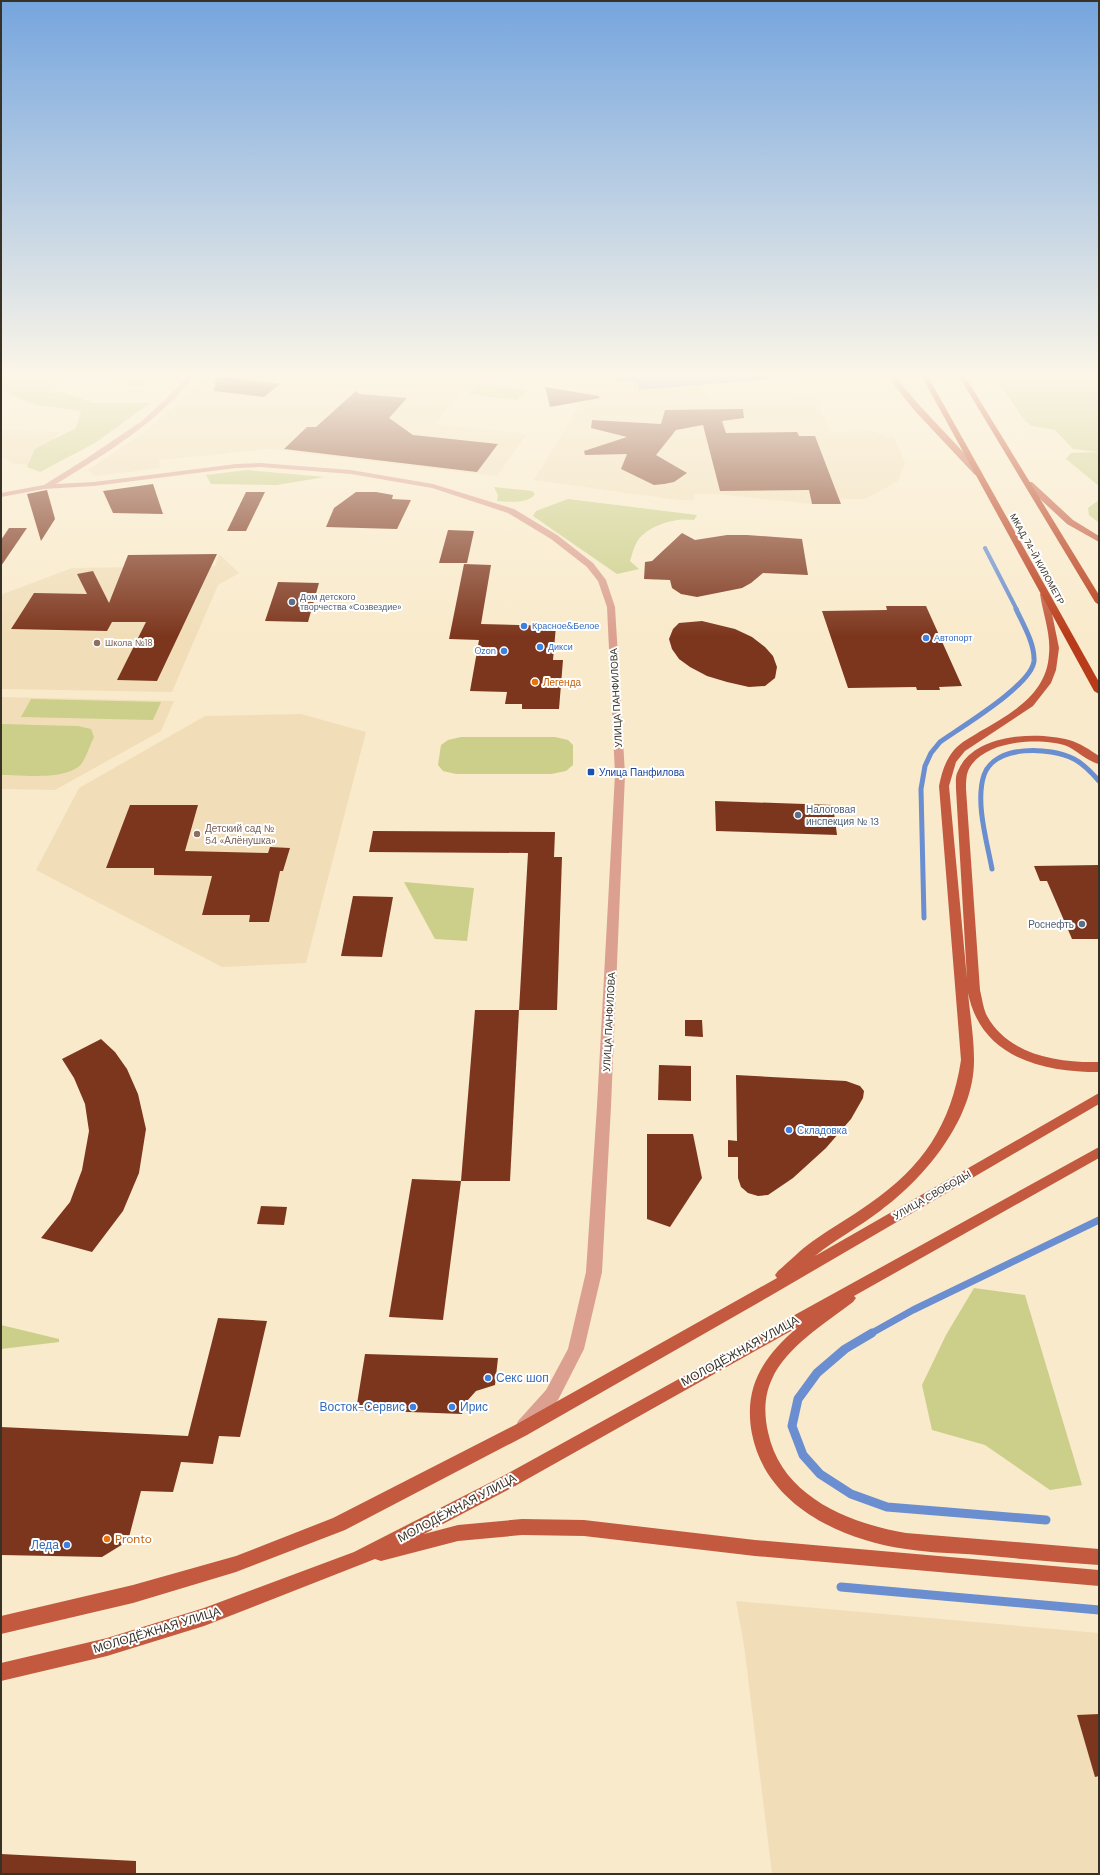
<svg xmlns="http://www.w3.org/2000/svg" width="1100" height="1875" font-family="'DM Sans',sans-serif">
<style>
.built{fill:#f1deb9}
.green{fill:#cbcf8a}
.water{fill:#6a8ecf}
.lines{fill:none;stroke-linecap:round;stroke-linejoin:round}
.stream-far3{stroke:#6a8ecf;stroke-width:4}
.stream-far2{stroke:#6a8ecf;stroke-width:5}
.stream-far1{stroke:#6a8ecf;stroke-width:7}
.stream{stroke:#6a8ecf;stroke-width:9}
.building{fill:#7d361e}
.minor{fill:#dba090;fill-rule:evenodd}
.major{fill:#c35a3f;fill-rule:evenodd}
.highway{fill:#b83c1a;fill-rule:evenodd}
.service-dot{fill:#5c6f8a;stroke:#fff;stroke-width:1.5}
.shop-dot{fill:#3f7fe0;stroke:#fff;stroke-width:1.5}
.education-dot{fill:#8d6e63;stroke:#fff;stroke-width:1.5}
.food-dot{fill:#e8710a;stroke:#fff;stroke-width:1.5}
.transit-dot{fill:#1a4fb4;stroke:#fff;stroke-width:1.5}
.labels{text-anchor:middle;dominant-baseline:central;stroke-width:4;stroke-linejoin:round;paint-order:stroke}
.far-street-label{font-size:9px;fill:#383226;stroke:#fff}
.far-service-label{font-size:9px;fill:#4e5e75;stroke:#fff;text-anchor:start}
.far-shop-label{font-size:9px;fill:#366cbe;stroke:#fff;text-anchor:start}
.far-education-label{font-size:9px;fill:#785e54;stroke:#fff;text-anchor:start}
.food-label{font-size:10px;fill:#c56008;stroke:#fff;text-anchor:start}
.street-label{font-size:10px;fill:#383226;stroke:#fff}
.transit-label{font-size:10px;fill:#164399;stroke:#fff;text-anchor:start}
.service-label{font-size:10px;fill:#4e5e75;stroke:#fff;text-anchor:start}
.education-label{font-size:10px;fill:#785e54;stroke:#fff;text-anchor:start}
.shop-label{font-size:10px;fill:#366cbe;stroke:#fff;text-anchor:start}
.near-street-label{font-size:12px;fill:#383226;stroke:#fff}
.near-shop-label{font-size:12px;fill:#366cbe;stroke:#fff;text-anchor:start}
.near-food-label{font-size:12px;fill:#c56008;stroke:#fff;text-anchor:start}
</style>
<rect width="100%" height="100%" fill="#f9eacb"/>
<g class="built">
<path d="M 220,373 L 602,373 L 619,381 L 638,382 L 640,390 L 701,384 L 708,402 L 815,399 L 830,432 L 871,431 L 888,437 L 894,437 L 905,463 L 898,481 L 865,499 L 836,499 L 812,504 L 716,494 L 694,494 L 694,500 L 678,500 L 534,480 L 581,403 L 581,388 L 476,378 L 434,424 L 527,434 L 497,476 L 269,449 L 159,460 L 161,468 L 95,476 L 88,470 L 146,431 L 178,403 L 201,379 L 216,379 Z"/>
<path d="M 1,430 L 60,432 L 32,465 L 14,464 L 5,458 L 1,460 Z"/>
<path d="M 219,554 L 239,573 L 218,585 L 172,692 L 1,689 L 1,597 L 3,594 L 72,568 L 215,566 Z"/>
<path d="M 1,697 L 174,701 L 161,731 L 55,790 L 1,789 Z"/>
<path d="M 301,714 L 366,732 L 306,963 L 222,967 L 36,870 L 79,788 L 205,716 Z"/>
<path d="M 736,1601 L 1099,1633 L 1099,1874 L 772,1874 L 744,1645 Z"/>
</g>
<g class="green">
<path d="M 1,373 L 180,373 L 174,381 L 148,383 L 147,386 L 126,386 L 127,382 L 105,378 L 54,380 L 49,393 L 62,392 L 93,403 L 150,403 L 95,443 L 40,472 L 27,467 L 35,449 L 76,428 L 81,411 L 35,405 L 16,397 L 1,388 Z"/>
<path d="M 992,373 L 1099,373 L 1099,486 L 1066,459 L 1071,453 L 1099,452 L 1073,449 L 1055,430 L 1032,426 L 1025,421 Z"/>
<path d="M 478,384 L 527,390 L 517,400 L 468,394 Z"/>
<path d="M 247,470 L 325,477 L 277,485 L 211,484 L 206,475 Z"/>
<path d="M 494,487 L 532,491 L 535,494 C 528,504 508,502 497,501 L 498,495 Z"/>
<path d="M 568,499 L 697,515 L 694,520 C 676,517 649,525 638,540 C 634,546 632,555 630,561 L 639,569 L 617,574 L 533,516 L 536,511 Z"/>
<path d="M 1099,500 L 1099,523 L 1089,515 L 1088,508 Z"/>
<path d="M 31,699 L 161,702 L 153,720 L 21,717 Z"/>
<path d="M 1,724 L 78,726 L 91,729 L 94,737 C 90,745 87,755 82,763 C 69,781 21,775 1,775 Z"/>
<path d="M 461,737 L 555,737 L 568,740 L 573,745 L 573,765 L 566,771 L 551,774 L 456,774 L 443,771 L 438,765 L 441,745 L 448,740 Z"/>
<path d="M 404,882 L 474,888 L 467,941 L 435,939 Z"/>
<path d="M 974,1288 L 1025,1295 L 1082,1485 L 1050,1490 L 985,1445 L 932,1430 L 922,1385 L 946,1335 Z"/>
<path d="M 1,1325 L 59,1339 L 59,1342 L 1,1349 Z"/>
</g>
<path class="water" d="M 602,373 L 844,373 L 639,390 L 638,382 L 619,381 Z"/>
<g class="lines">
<path class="stream-far3" d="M 985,548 L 1017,610"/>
<g class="stream-far2">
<path d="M 992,869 C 987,842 975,802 984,775 C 995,744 1050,747 1074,759 C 1084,764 1092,773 1099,781"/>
<path d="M 924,918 L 921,789 L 925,766 L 931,753 L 940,742 C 961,727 1032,685 1034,661 C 1035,644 1023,624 1016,609"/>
</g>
<path class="stream-far1" d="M 870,1334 L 913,1310 L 1099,1220"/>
<g class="stream">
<path d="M 872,1333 L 845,1349 L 817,1373 L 798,1399 L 792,1426 L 803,1455 L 820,1474 L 851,1494 L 887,1507 L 1046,1520"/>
<path d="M 841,1587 L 1099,1610"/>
</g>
</g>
<g class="building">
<path d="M 216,376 L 280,384 L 264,397 L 214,391 Z"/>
<path d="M 545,387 L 599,396 L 600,398 L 550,407 Z"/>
<path d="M 356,391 L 360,394 L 407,398 L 389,418 L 413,435 L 498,444 L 477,472 L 284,449 L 307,427 L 316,427 Z"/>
<path d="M 743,409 L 744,418 L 722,421 L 726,433 L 797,432 L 799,436 L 815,436 L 841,504 L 812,504 L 809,490 L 720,491 L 703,425 L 676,430 L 656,455 L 687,473 L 674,482 L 664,484 L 654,485 L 621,469 L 627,454 L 585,455 L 584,451 L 627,437 L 591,428 L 592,420 L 661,424 L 665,410 Z"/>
<path d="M 153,484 L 163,514 L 113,513 L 103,491 Z"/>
<path d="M 47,490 L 55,519 L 41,541 L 27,494 Z"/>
<path d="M 246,492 L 265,492 L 246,531 L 227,531 Z"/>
<path d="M 356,492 L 376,492 L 393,495 L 392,499 L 411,500 L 397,529 L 326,527 L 334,508 Z"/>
<path d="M 9,528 L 27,528 L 1,566 L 1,540 Z"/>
<path d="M 448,530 L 474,531 L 467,563 L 439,563 Z"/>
<path d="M 682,533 L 695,540 L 727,535 L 747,535 L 802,539 L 808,575 L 763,573 L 751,583 L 742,588 L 697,597 L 681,594 L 672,588 L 670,580 L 644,579 L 645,562 L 652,561 Z"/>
<path d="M 217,554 L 157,681 L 117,680 L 146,622 L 112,622 L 107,631 L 11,629 L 34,593 L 87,594 L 77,574 L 93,571 L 109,603 L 128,555 Z"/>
<path d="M 464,564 L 491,565 L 481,624 L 556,626 L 553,660 L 563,660 L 559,709 L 522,709 L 522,704 L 505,704 L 507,692 L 470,691 L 479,640 L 449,639 Z"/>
<path d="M 278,582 L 319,583 L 308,622 L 265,621 Z"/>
<path d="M 886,606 L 926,606 L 962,686 L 939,687 L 940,690 L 917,690 L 916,687 L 848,688 L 822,611 L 887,610 Z"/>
<path d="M 702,621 L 735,629 L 752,637 L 765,647 L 773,656 L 777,667 L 775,678 L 765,686 L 749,687 L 727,682 L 707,676 L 690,667 L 679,659 L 672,649 L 669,639 L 673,629 L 679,623 Z"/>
<path d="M 715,801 L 833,805 L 837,835 L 716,831 Z"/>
<path d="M 130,805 L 198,805 L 185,851 L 268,853 L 270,847 L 290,848 L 283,871 L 280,871 L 269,922 L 249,922 L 250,915 L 202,915 L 212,876 L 154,875 L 154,868 L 106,868 Z"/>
<path d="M 373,831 L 555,832 L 554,857 L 562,857 L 557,1010 L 519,1010 L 528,853 L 369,852 Z"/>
<path d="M 1099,865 L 1099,939 L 1072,939 L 1047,881 L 1040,881 L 1034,866 Z"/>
<path d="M 353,896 L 393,897 L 382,957 L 341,956 Z"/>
<path d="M 475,1010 L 519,1010 L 510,1181 L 461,1181 Z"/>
<path d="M 685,1020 L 702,1020 L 703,1037 L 685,1036 Z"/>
<path d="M 101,1039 L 115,1052 L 127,1069 L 138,1094 L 146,1129 L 139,1173 L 123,1211 L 92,1252 L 41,1238 L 70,1202 L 82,1170 L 89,1131 L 85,1104 L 74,1078 L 62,1059 Z"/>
<path d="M 659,1065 L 691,1066 L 691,1101 L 658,1100 Z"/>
<path d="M 736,1075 L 846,1081 L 860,1086 L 864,1091 L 863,1098 L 851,1119 L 826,1148 L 793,1178 L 768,1195 L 758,1196 L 748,1193 L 741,1187 L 738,1178 L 738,1157 L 728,1157 L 728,1140 L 737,1141 Z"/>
<path d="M 647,1134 L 693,1134 L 702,1178 L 670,1227 L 647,1219 Z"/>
<path d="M 412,1179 L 461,1181 L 443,1320 L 389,1317 Z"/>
<path d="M 261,1206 L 287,1207 L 284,1225 L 257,1224 Z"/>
<path d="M 218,1318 L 267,1321 L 240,1437 L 219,1436 L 213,1464 L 181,1462 L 173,1492 L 141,1491 L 128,1541 L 102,1557 L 1,1555 L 1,1427 L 188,1436 Z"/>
<path d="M 365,1354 L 498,1358 L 495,1385 L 476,1391 L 467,1401 L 462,1414 L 356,1410 Z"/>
<path d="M 1099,1714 L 1099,1776 L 1095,1777 L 1077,1715 Z"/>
<path d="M 1,1854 L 136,1861 L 136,1874 L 1,1874 Z"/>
</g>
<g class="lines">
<path class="minor" d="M 190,373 L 197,373 C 160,421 107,453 56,484 L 94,482 L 236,464 L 260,463 L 351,470 L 433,484 L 514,509 L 557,535 L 593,563 L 606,580 L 615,607 L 625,774 L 611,1106 L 602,1272 L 584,1349 L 558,1400 L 530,1431 L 524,1433 L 518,1431 L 516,1426 L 518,1421 L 546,1390 L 568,1349 L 586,1272 L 597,1106 L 615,774 L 607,607 L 598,581 L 587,567 L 551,539 L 508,513 L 432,488 L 351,474 L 260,467 L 236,468 L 94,486 L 44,489 L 1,497 L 1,493 L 44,485 L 84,460 L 142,421 L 176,389 Z"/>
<g class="major">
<path d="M 885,373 L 892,373 L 920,406 L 981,471 L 981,475 L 975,475 L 914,410 Z"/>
<path d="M 1026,482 L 1032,482 L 1073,520 L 1099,536 L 1099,542 L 1067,524 L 1026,486 Z"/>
<path d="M 1044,591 L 1048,594 L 1059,648 L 1056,670 L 1051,683 L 1033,706 L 965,751 L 956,762 L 949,786 L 967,979 L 956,789 C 956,783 955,776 958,771 C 973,734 1036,731 1069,740 C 1080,743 1090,750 1099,756 L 1099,764 C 1086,761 1076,749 1064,745 C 1037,737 981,741 968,771 C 966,776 966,783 966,789 L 980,990 C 982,998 983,1007 986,1014 C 1007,1055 1058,1063 1099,1062 L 1099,1072 C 1041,1072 981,1057 968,993 C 970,1015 974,1037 974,1059 C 975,1118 925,1178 880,1211 C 859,1227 836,1239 815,1256 L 1099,1093 L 1099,1104 L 770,1296 L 527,1435 L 345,1530 L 236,1572 L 133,1603 L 1,1634 L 1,1616 L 133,1585 L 236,1556 L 333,1518 L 515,1425 L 777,1278 L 775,1275 L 778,1271 C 790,1261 800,1250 813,1241 C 831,1228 851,1217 869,1204 C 923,1167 951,1125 961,1060 L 939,786 C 942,772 945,761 954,750 C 961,742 970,738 979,732 C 1010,714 1047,695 1049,654 C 1051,634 1043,614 1040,594 Z"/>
<path d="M 1099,1147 L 1099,1158 L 854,1296 L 856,1298 L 853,1302 C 827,1322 786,1347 772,1379 C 764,1396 764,1414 768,1432 C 781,1496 848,1523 906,1533 L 1099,1549 L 1099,1565 C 1059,1562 1019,1559 979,1555 C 955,1553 930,1553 906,1549 C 841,1540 766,1505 752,1434 C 743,1387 763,1357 798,1327 L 515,1486 L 424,1534 L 458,1525 L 522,1519 L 584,1520 L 755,1540 L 1099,1570 L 1099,1586 L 755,1556 L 584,1536 L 522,1535 L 458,1541 L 381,1561 L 375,1559 L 204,1626 L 107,1656 L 1,1681 L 1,1663 L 107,1638 L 204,1608 L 354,1552 L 503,1476 Z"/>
</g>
<g class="highway">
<path d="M 920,373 L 926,373 L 1099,682 L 1099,694 L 1094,691 Z"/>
<path d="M 957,373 L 963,373 L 1099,595 L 1099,605 L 1095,602 Z"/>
</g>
</g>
<linearGradient id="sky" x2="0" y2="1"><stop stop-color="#75a5de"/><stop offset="0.59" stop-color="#fcf6e8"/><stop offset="1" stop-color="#fcf6e8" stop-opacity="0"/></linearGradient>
<rect width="1100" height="636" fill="url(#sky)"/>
<g class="service-dot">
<circle cx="292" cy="602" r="4"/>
<circle cx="798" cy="815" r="4"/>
<circle cx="1082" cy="924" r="4"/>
</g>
<g class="shop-dot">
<circle cx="524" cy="626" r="4"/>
<circle cx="926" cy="638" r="4"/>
<circle cx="540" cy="647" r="4"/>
<circle cx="504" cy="651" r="4"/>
<circle cx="789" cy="1130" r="4"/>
<circle cx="488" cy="1378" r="4"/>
<circle cx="413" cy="1407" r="4"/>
<circle cx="452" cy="1407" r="4"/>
<circle cx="67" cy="1545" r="4"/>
</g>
<g class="education-dot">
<circle cx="97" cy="643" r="4"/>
<circle cx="197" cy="834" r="4"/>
</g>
<g class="food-dot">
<circle cx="535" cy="682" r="4"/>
<circle cx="107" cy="1539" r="4"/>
</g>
<rect class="transit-dot" x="587" y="768" width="8" height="8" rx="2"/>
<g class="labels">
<g class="far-street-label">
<text transform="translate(1037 559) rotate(61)">МКАД, 74-Й КИЛОМЕТР</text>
</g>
<g class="far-service-label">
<text x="300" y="597">Дом детского<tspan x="300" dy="10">творчества «Созвездие»</tspan></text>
</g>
<g class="far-shop-label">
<text x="532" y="626">Красное&amp;Белое</text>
<text x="934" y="638">Автопорт</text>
<text x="548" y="647">Дикси</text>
<text x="496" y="651" text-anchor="end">Ozon</text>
</g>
<g class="far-education-label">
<text x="105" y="643">Школа №18</text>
</g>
<g class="food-label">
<text x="543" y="682">Легенда</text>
</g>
<g class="street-label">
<text transform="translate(616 698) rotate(-93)">УЛИЦА ПАНФИЛОВА</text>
<text transform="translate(609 1022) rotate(-87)">УЛИЦА ПАНФИЛОВА</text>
<text transform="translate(932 1195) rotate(-30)">УЛИЦА СВОБОДЫ</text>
</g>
<g class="transit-label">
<text x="599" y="772">Улица Панфилова</text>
</g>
<g class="service-label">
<text x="806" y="809">Налоговая<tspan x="806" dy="12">инспекция № 13</tspan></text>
<text x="1074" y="924" text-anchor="end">Роснефть</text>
</g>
<g class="education-label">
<text x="205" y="828">Детский сад №<tspan x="205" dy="12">54 «Алёнушка»</tspan></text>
</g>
<g class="shop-label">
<text x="797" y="1130">Складовка</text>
</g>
<g class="near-street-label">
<text transform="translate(740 1351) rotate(-29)">МОЛОДЁЖНАЯ УЛИЦА</text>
<text transform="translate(457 1508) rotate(-28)">МОЛОДЁЖНАЯ УЛИЦА</text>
<text transform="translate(157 1630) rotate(-17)">МОЛОДЁЖНАЯ УЛИЦА</text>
</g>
<g class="near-shop-label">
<text x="496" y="1378">Секс шоп</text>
<text x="405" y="1407" text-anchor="end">Восток-Сервис</text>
<text x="460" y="1407">Ирис</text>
<text x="59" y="1545" text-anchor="end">Леда</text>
</g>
<g class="near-food-label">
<text x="115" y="1539">Pronto</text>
</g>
</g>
<rect width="1100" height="1875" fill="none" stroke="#383226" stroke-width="4"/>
</svg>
